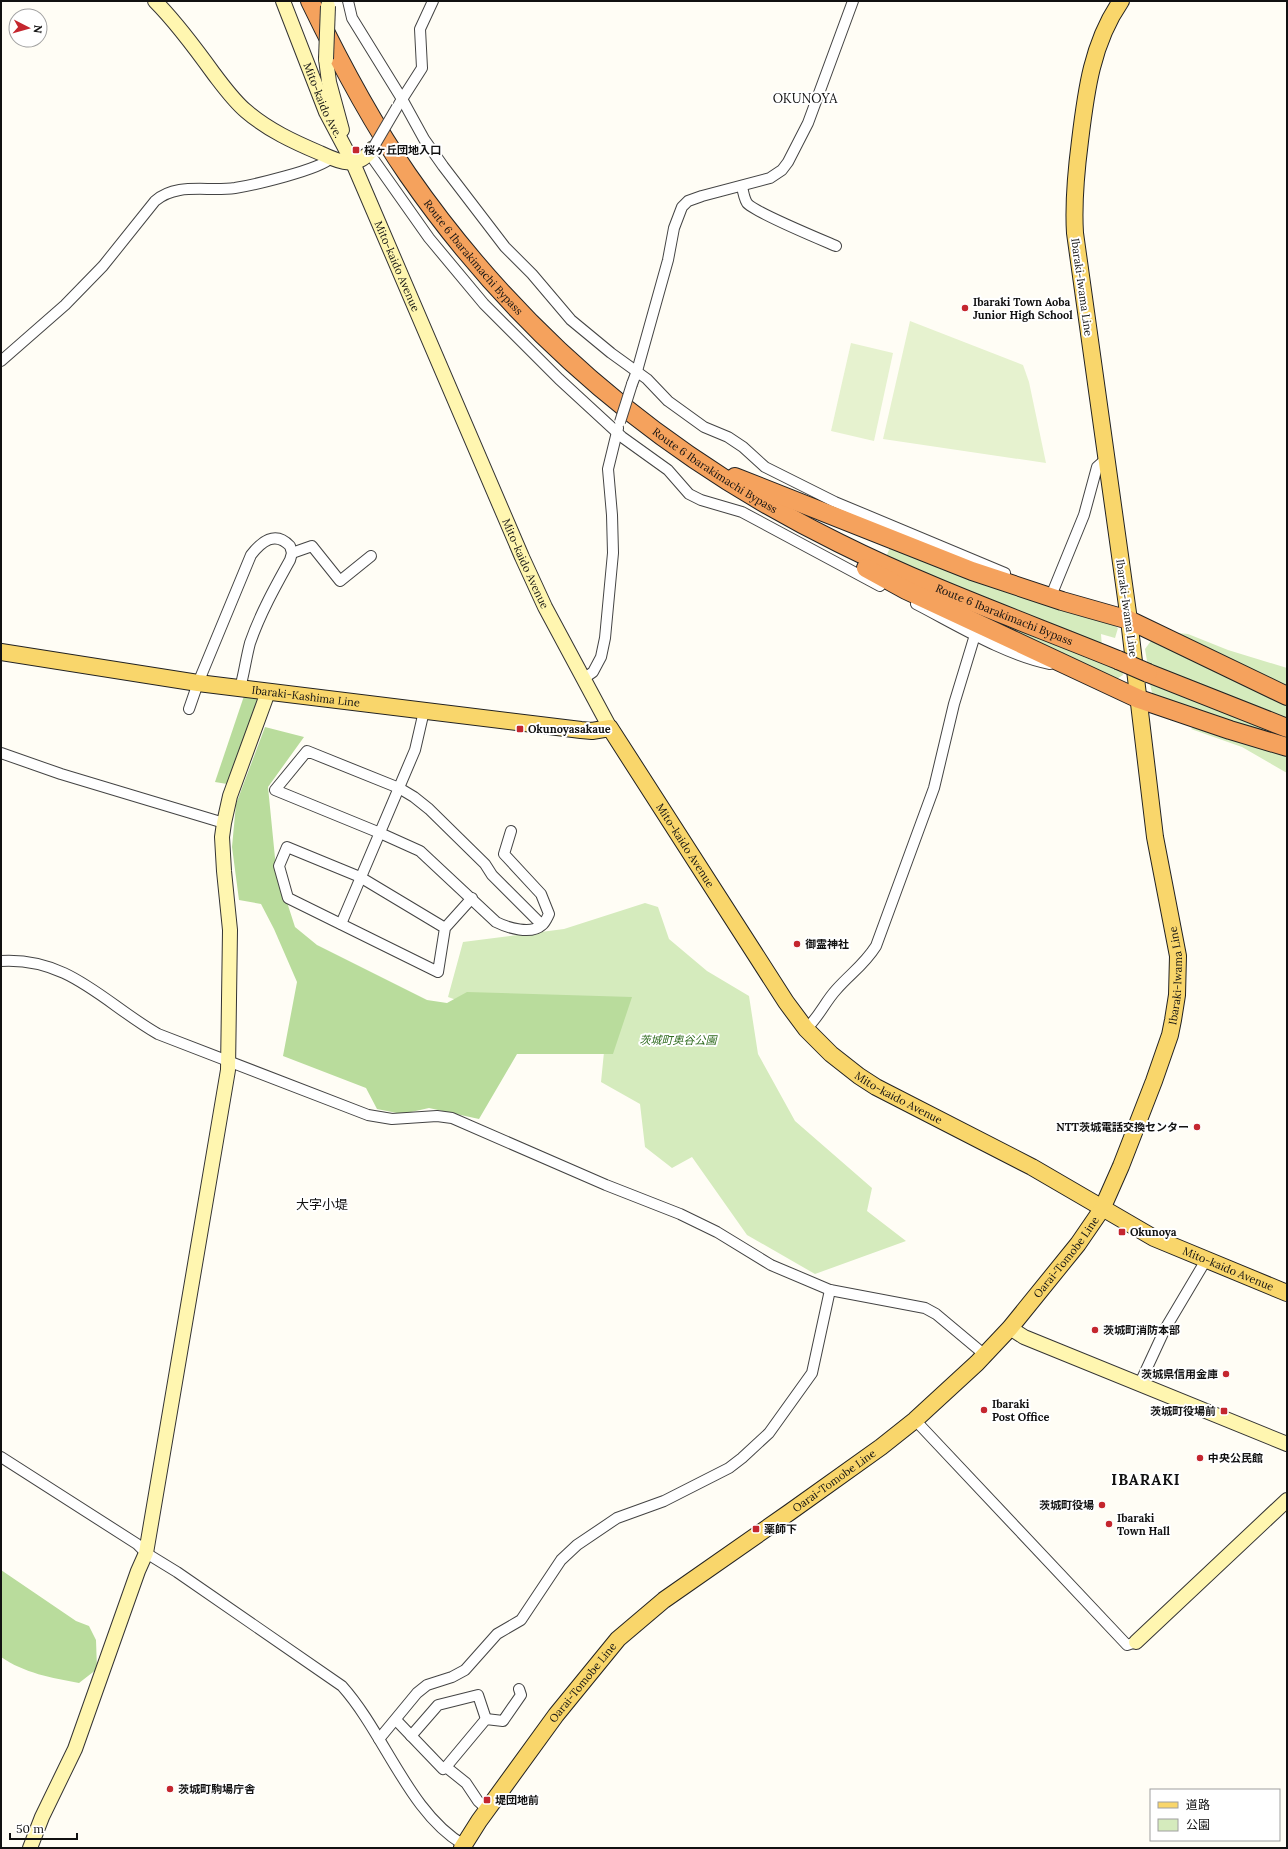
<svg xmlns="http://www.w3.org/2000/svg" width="1288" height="1849" font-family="Lora,'Noto Sans JP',serif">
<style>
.green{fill:#d5ebbd}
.forest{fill:#b9dc9c}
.pitch{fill:#e6f2cf}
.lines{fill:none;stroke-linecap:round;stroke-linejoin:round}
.street-casing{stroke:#444;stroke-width:12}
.secondary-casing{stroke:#333;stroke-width:16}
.primary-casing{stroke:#222;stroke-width:18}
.highway-casing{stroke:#222;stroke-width:20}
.street{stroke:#fff;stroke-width:10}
.secondary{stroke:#fff6b0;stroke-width:14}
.primary{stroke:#f9d66b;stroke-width:16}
.highway{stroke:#f5a25d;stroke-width:18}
.street-bridge-casing{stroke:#444;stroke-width:12;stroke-linecap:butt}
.secondary-bridge-casing{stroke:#333;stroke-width:16;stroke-linecap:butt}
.highway-bridge-casing{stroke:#222;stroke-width:20;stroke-linecap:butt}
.street-bridge{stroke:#fff;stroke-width:10}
.secondary-bridge{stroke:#fff6b0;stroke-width:14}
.highway-bridge{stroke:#f5a25d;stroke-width:18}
.poi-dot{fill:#c4262e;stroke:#fff;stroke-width:1.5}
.labels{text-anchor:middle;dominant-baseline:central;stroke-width:4;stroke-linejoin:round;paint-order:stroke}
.street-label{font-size:11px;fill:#111;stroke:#fff}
.poi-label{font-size:11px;font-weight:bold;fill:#111;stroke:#fff;text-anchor:start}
.park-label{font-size:11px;font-style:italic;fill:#2f6b1f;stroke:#fff}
.quarter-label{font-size:13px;fill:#111;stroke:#fff}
.district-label{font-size:15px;font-weight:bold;letter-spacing:1px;fill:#111;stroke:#fff}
</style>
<rect width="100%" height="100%" fill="#fffdf5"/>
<g class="green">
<path d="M 891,545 L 1109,622 L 1118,628 L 1115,638 L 1101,634 L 1102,648 L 886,557 Z"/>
<path d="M 879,569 L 1122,669 L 1123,675 L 1112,682 Z"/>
<path d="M 1168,632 L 1188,634 L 1228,650 L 1287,668 L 1287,692 Z"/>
<path d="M 1153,638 L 1287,701 L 1287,723 L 1148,667 L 1145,649 Z"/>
<path d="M 1149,680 L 1287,736 L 1287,743 L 1154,701 Z"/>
<path d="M 1194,727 L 1287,756 L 1287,773 L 1242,747 L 1191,729 Z"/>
<path d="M 645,903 L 658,907 L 669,939 L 707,971 L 749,996 L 758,1054 L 795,1121 L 872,1188 L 867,1211 L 906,1241 L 815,1274 L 747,1235 L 692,1157 L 672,1168 L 645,1147 L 640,1104 L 601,1082 L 604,1052 L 448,997 L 463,942 L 564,929 Z"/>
</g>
<g class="forest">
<path d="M 244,696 L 258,698 L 227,784 L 215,782 Z"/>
<path d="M 265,727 L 304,737 L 268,787 L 276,868 L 295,927 L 317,945 L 427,1000 L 447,1003 L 467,992 L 632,997 L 613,1054 L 517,1054 L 479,1119 L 429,1108 L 402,1114 L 377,1109 L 366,1088 L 283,1056 L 297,982 L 274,929 L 261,904 L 239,900 L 232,847 L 236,804 Z"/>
<path d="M 1,1570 L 76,1621 L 89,1626 L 96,1640 L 97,1669 L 79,1683 C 52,1678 24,1673 1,1657 Z"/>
</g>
<g class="pitch">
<path d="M 910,321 L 1023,365 L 1029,382 L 1046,463 L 883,439 Z"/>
<path d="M 851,343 L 893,353 L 874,441 L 831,431 Z"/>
</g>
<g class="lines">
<defs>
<g id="street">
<path d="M 348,1 L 352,18 L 402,99 L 424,139 L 443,166 L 505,247 L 532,274 L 571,320 L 611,353 L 647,379 L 668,401 L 704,427 L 728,437 L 743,447 L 765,467 L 835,502 L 1005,573"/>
<path d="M 399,104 L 422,68 L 420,29 L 433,1"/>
<path d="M 369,153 L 429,238 L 484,304 L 559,379 L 622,437 L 668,470 L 689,494 L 701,500 L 742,512 L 880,586"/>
<path d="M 742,186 C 743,192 744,198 747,203 C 754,212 822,240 836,246"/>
<path d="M 1,361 L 65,305 L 103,266 L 155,201 C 177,182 207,192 235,188 C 253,185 319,170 331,158"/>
<path d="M 632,384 L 637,371 L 668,260 L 674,228 L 682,207 L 688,201 L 702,196 L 770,178 L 782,170 L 788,162 L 808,123 L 853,1"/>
<path d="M 292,553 L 312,546 L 340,581 L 371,556"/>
<path d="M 1053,591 L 1084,515 L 1097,467 L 1106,459"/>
<path d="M 916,604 C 955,624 1007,656 1050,664"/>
<path d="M 583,679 L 593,672 L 601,657 L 605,638 L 613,553 L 612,515 L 608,469 L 618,428"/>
<path d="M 189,709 L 198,683 L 251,555 C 261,542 275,530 290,546 L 292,553 L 290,560 C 275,587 260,614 250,643 C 246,658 244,674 240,688"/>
<path d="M 1,753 L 61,774 L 224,823"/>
<path d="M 511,831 L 504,854 L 541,894 L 549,914 C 547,918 545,923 542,925 C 531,935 508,928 496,922 L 420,851 L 380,833 L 275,790 L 307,751 L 399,788 L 414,797 L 429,809 L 485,864 L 492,875 L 542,925"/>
<path d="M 341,924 L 415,750 L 424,711"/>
<path d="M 445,928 L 360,877 L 287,847 L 279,866 L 288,898 L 438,972 L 445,928 L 472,898"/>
<path d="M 1,961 C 69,957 104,1003 158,1034 L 368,1115 L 392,1119 L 437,1116 L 452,1118 L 606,1185 L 680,1214 L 717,1232 L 771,1265 L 830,1290 L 925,1308 L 936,1314 L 985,1355"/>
<path d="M 806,1029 C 819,1017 825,1002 836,990 C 851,973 864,965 876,946 L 934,788 L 954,704 L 975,635"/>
<path d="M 1140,1383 L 1165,1329 L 1206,1260"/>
<path d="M 915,1420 L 1127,1645 L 1136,1642"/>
<path d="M 1,1457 L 137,1544 L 146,1553 L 177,1572 L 342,1686 C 385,1734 409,1813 464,1845"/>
<path d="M 396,1720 L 443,1769 L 446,1767 L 466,1783 L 478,1801 L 487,1809"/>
<path d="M 411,1736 L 438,1705 L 478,1695 L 486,1719"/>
<path d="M 379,1739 L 417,1693 L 427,1685 L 452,1677 L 465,1670 L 497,1634 L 521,1620 L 561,1560 L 577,1545 L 617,1518 L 664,1501 L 729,1468 L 742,1458 L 769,1433 L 812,1373 L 830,1290"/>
<path d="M 446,1767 L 486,1719 L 503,1721 L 521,1695 L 519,1689"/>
</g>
<g id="secondary">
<path d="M 155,1 C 177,23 196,49 214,74 C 224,87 234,101 246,111 C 268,130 294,142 320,153 C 341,163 358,170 373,148"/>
<path id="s1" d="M 283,1 L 326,112 L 353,163 L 522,557 L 545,607 L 610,728"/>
<path d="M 326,59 L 329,82 L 342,130"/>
<path d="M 1010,1328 L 1024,1337 L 1287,1444"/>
<path d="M 1136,1642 L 1287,1500"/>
<path d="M 30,1848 L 42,1817 L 75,1749 L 138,1571 L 146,1553 L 228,1070 L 230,930 L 224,871 L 222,837 L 224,823 L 230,796 L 268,692"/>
</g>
<g id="primary">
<path id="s2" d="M 1,652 L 198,683 L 581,730 L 592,731 L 610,728 L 786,1002 L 806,1029 L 831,1054 L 859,1076 L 876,1087 L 1032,1167 L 1154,1238 L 1287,1293"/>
<path id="s3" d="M 462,1848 L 479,1821 L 556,1715 L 618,1639 L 664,1600 L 790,1512 L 881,1447 L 915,1420 L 977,1363 L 1010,1328 L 1078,1244 L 1102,1209 L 1121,1166 L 1154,1081 L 1170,1035 L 1173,1020 L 1177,995 L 1178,956 L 1155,837 L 1129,620 L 1075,233 C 1073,201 1076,172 1080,141 C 1086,91 1092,43 1121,1"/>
</g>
<g id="highway">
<path id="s4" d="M 310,1 C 339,61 370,120 408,175 C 519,335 664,457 839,543 C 929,588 1025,622 1118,660"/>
<path d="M 735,477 L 972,571 L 1062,601 L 1129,620 L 1287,696"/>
<path d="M 866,568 L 906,590 L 1139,699 L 1230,730 L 1287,747"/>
<path d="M 1148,673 L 1287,728"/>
</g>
</defs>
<use href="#street" class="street-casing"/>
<use href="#secondary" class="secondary-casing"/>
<use href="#primary" class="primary-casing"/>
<use href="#highway" class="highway-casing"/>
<use href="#street" class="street"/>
<use href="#secondary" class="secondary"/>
<use href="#primary" class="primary"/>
<use href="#highway" class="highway"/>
<defs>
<g id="street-bridge">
<path d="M 373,148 L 397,107"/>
<path d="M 620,422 L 632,384"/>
</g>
<path id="secondary-bridge" d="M 326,59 L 328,6"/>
<path id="highway-bridge" d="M 1118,660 L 1148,673"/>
</defs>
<use href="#street-bridge" class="street-bridge-casing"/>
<use href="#secondary-bridge" class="secondary-bridge-casing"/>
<use href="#highway-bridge" class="highway-bridge-casing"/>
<use href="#street-bridge" class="street-bridge"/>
<use href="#secondary-bridge" class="secondary-bridge"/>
<use href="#highway-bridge" class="highway-bridge"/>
</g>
<g class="poi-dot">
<rect x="352" y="146" width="8" height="8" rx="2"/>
<circle cx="965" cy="308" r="4"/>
<rect x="516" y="725" width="8" height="8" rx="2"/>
<circle cx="797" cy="944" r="4"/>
<circle cx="1197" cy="1127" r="4"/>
<rect x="1118" y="1228" width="8" height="8" rx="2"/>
<circle cx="1095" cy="1330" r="4"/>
<circle cx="1226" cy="1374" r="4"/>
<circle cx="984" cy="1410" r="4"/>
<rect x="1220" y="1407" width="8" height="8" rx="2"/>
<circle cx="1200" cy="1458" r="4"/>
<circle cx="1102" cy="1505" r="4"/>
<circle cx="1109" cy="1524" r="4"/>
<rect x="752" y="1525" width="8" height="8" rx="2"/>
<circle cx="170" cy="1789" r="4"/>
<rect x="483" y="1796" width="8" height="8" rx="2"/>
</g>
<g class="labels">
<g class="street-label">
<text stroke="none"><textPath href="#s1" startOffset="107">Mito-kaido Ave.</textPath></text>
<text stroke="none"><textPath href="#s4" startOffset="305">Route 6 Ibarakimachi Bypass</textPath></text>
<text stroke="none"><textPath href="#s1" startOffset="289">Mito-kaido Avenue</textPath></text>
<text transform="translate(1082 287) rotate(82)">Ibaraki-Iwama Line</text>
<text stroke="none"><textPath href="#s4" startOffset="629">Route 6 Ibarakimachi Bypass</textPath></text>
<text stroke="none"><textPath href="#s1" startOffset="613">Mito-kaido Avenue</textPath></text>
<text transform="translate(1127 608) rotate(82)">Ibaraki-Iwama Line</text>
<text stroke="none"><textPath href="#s4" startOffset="953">Route 6 Ibarakimachi Bypass</textPath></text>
<text stroke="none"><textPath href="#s2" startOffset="308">Ibaraki-Kashima Line</textPath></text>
<text stroke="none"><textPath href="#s2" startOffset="754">Mito-kaido Avenue</textPath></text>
<text stroke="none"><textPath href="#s3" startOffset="1160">Ibaraki-Iwama Line</textPath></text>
<text stroke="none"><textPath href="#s2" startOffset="1090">Mito-kaido Avenue</textPath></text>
<text stroke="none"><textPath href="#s3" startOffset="853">Oarai-Tomobe Line</textPath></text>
<text stroke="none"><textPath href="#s2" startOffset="1462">Mito-kaido Avenue</textPath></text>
<text stroke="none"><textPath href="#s3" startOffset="529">Oarai-Tomobe Line</textPath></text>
<text stroke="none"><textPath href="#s3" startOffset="205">Oarai-Tomobe Line</textPath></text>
</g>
<g class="poi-label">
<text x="364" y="150">桜ヶ丘団地入口</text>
<text x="973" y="302">Ibaraki Town Aoba<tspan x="973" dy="13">Junior High School</tspan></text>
<text x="528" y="729">Okunoyasakaue</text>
<text x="805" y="944">御霊神社</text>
<text x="1189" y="1127" text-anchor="end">NTT茨城電話交換センター</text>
<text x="1130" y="1232">Okunoya</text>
<text x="1103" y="1330">茨城町消防本部</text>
<text x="1218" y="1374" text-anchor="end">茨城県信用金庫</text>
<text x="992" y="1404">Ibaraki<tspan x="992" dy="13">Post Office</tspan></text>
<text x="1216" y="1411" text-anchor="end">茨城町役場前</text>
<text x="1208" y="1458">中央公民館</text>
<text x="1094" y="1505" text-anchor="end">茨城町役場</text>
<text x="1117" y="1518">Ibaraki<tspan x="1117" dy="13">Town Hall</tspan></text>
<text x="764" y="1529">薬師下</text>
<text x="178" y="1789">茨城町駒場庁舎</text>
<text x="495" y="1800">堤団地前</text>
</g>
<g class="park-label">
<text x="678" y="1040">茨城町奥谷公園</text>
</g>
<g class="quarter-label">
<text x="805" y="98">OKUNOYA</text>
<text x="322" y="1204">大字小堤</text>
</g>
<g class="district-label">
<text x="1146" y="1479">IBARAKI</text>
</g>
</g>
<rect width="1288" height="1849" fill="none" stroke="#111111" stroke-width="4"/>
<rect x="1150" y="1789" width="130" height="52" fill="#ffffff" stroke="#a0a0a0"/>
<rect x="1158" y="1802" width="20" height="6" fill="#f9d66b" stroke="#a0a0a0"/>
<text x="1186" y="1809" font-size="12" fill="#111111">道路</text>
<rect x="1158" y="1819" width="20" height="12" fill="#d5ebbd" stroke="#a0a0a0"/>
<text x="1186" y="1829" font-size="12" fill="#111111">公園</text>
<g transform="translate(28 28) rotate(96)"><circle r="19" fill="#ffffff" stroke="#a0a0a0"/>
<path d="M0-3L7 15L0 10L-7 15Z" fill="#c4262e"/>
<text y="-6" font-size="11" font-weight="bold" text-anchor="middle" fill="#111111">N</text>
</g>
<path d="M10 1833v6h67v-6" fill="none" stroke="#111111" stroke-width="2"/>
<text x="16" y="1833" font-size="12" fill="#111111" stroke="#ffffff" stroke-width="3" paint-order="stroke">50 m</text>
</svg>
